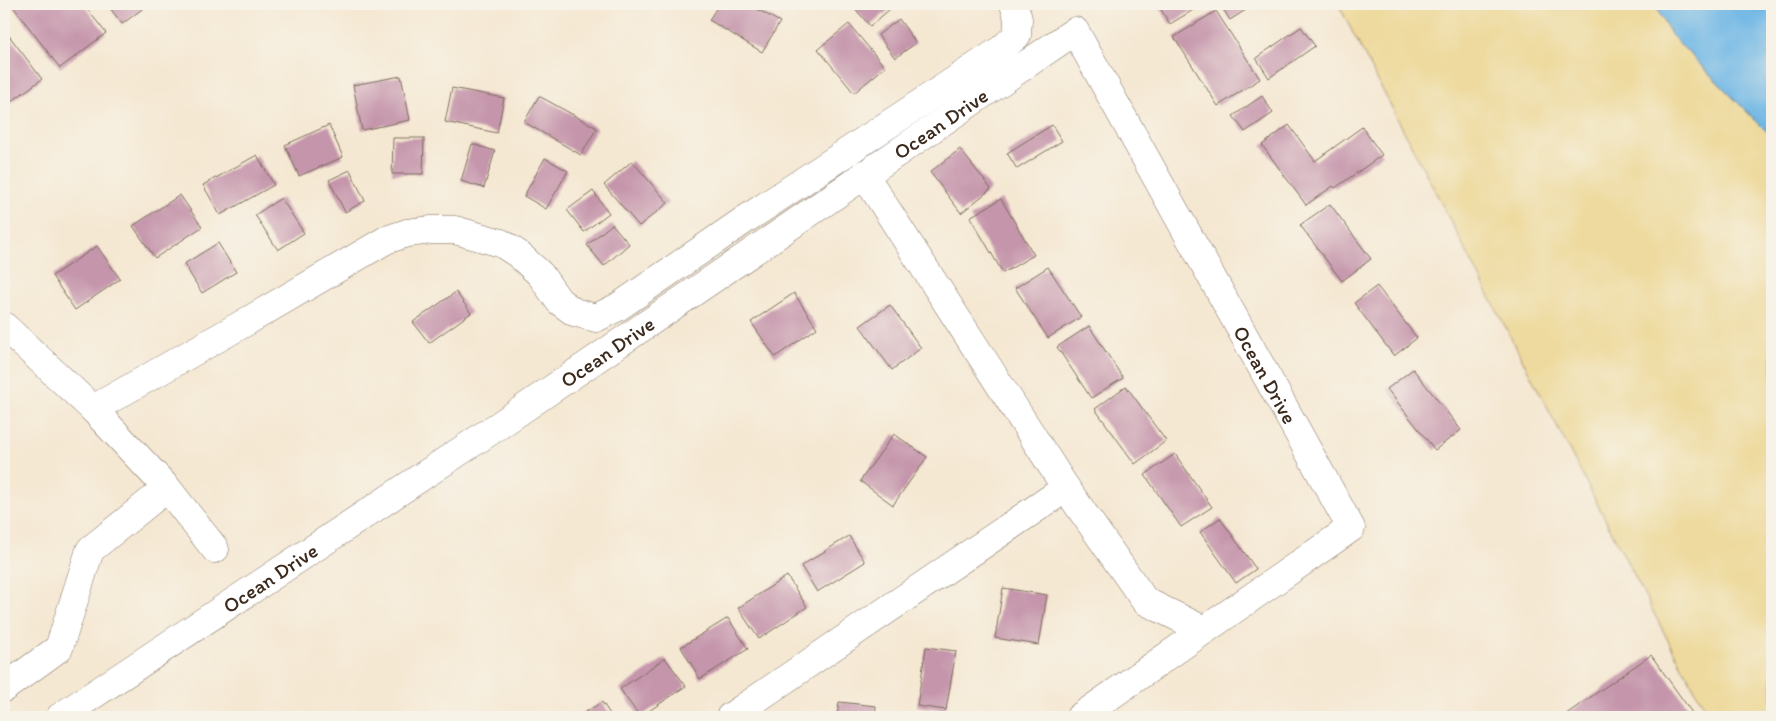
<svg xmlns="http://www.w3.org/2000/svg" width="1776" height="721" font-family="Itim,sans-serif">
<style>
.sand{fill:#eeda9e;stroke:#94825e}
.water{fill:#6db6e5;stroke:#547082}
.building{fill:#c595ab}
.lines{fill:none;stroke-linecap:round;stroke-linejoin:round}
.minor-casing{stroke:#7c6c5d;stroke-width:29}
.minor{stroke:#fff;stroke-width:28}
.labels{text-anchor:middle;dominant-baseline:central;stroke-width:5;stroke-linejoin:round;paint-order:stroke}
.street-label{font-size:21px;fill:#3b2a1e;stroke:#f7f3e8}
</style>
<rect width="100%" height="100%" fill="#f7f3e8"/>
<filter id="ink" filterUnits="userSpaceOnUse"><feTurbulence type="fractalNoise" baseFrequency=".02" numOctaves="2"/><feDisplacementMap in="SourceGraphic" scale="10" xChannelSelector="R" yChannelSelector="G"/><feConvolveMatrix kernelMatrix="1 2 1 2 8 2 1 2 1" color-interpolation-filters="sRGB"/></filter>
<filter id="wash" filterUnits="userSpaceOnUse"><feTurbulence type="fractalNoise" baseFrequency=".0096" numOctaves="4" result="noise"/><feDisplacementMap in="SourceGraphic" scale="20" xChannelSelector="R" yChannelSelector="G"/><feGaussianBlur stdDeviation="1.12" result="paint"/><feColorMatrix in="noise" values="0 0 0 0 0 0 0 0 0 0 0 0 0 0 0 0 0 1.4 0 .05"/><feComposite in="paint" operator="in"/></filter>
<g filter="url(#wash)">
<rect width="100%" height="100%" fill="#f5e8d3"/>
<path class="sand" d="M 1338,4 L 1654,4 L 1672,36 L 1772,137 L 1772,717 L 1710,717 L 1672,648 Z"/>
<path class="water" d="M 1654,4 L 1772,4 L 1772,137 L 1672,36 Z"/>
<g id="blocks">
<g class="building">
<path d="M 11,4 L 83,4 L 106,33 L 60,68 Z"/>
<path d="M 107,4 L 149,4 L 122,24 Z"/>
<path d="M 719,4 L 748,4 L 780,22 L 762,52 L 709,20 Z"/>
<path d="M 856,4 L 896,4 L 870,26 L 853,6 Z"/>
<path d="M 1160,4 L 1203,4 L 1170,24 L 1158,5 Z"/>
<path d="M 1220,4 L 1255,4 L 1230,20 Z"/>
<path d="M 1216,11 L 1260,79 L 1218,106 L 1174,37 Z"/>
<path d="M 899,19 L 916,43 L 895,58 L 878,35 Z"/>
<path d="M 849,24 L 885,67 L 854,93 L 818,49 Z"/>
<path d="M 1301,27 L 1315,46 L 1269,78 L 1256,58 Z"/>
<path d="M 4,29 L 42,79 L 4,107 Z"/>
<path d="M 401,76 L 410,120 L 362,130 L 353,85 Z"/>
<path d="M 452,88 L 504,98 L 497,133 L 445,122 Z"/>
<path d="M 539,96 L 597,128 L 581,155 L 524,122 Z"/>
<path d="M 1262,96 L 1273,113 L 1245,132 L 1233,116 Z"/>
<path d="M 329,125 L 343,157 L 299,176 L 285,145 Z"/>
<path d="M 1052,125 L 1062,141 L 1017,169 L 1007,153 Z"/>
<path d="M 1289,125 L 1315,161 L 1362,127 L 1382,155 L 1335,188 L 1333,186 L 1306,205 L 1262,145 Z"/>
<path d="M 393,138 L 424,138 L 423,174 L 392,174 Z"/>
<path d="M 472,144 L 495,151 L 484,188 L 461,181 Z"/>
<path d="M 960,149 L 991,189 L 961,213 L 930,172 Z"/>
<path d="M 257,155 L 274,185 L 220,215 L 203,185 Z"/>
<path d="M 545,158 L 568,171 L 546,209 L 524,196 Z"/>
<path d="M 632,161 L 668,203 L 639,226 L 604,185 Z"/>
<path d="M 350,170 L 365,201 L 345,212 L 329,180 Z"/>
<path d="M 593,191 L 609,213 L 584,232 L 567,210 Z"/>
<path d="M 180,195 L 202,227 L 155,258 L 133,226 Z"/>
<path d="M 281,198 L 304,233 L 278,250 L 255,215 Z"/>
<path d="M 1001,199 L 1034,255 L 1003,273 L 970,217 Z"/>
<path d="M 1330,204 L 1371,259 L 1342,281 L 1300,225 Z"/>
<path d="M 612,224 L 629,244 L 604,266 L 587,245 Z"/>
<path d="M 218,243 L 236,272 L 202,293 L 184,264 Z"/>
<path d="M 97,246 L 120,279 L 75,310 L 52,276 Z"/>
<path d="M 1048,267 L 1081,317 L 1048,338 L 1015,288 Z"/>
<path d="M 1377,286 L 1417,338 L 1394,356 L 1354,303 Z"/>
<path d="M 456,292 L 471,313 L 429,343 L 413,322 Z"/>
<path d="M 794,293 L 817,328 L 775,357 L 751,322 Z"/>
<path d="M 890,305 L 921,348 L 892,370 L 860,326 Z"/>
<path d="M 1089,326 L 1123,378 L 1091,398 L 1057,347 Z"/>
<path d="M 1413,369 L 1461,430 L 1435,450 L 1387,389 Z"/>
<path d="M 1126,386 L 1166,441 L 1135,464 L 1095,409 Z"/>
<path d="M 894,434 L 927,457 L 893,505 L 860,481 Z"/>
<path d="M 1175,454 L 1212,507 L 1181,527 L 1145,475 Z"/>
<path d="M 1220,518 L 1256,569 L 1236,583 L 1200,532 Z"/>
<path d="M 849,536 L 865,562 L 817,592 L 801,566 Z"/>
<path d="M 787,576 L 807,607 L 759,639 L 738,608 Z"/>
<path d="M 1003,588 L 1047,595 L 1039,645 L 995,638 Z"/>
<path d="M 728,618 L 748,649 L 700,679 L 681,647 Z"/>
<path d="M 926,647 L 956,651 L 946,710 L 917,706 Z"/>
<path d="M 1651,655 L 1695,717 L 1562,717 Z"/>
<path d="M 665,658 L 686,686 L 640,717 L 620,689 Z"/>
<path d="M 602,702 L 612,717 L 577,717 Z"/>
<path d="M 839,702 L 876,706 L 875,717 L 837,717 Z"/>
</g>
</g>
</g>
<g filter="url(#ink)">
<use href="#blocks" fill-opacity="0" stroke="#7c6c5d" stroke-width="1"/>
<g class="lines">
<defs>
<g id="minor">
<path d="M 864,174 L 1066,488 L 1145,601 L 1204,630"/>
<path d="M 4,326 L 93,409 L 167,488 L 215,549"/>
<path d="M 93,409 L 239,326 L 386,240 L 407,233 L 432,230 L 455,230 L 501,243 L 518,254 L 540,274 L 559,301 L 574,312 L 596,318 L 618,307 L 743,221 L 1002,49 L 1017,35 L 1018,19 L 1014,4"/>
<path d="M 4,688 L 59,648 L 90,550 L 167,488"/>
<path id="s1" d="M 60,717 L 501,424 L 1075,31 L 1351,528 L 1080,717"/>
<path d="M 730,717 L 1066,488"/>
</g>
</defs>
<use href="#minor" class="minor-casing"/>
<use href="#minor" class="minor"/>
</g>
</g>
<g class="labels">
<g class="street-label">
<text stroke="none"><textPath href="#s1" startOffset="1062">Ocean Drive</textPath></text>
<text stroke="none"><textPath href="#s1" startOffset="658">Ocean Drive</textPath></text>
<text stroke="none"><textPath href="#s1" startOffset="1618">Ocean Drive</textPath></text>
<text stroke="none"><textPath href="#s1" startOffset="252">Ocean Drive</textPath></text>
</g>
</g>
<rect width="1776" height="721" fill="none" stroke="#f7f3e8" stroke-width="20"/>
</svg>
